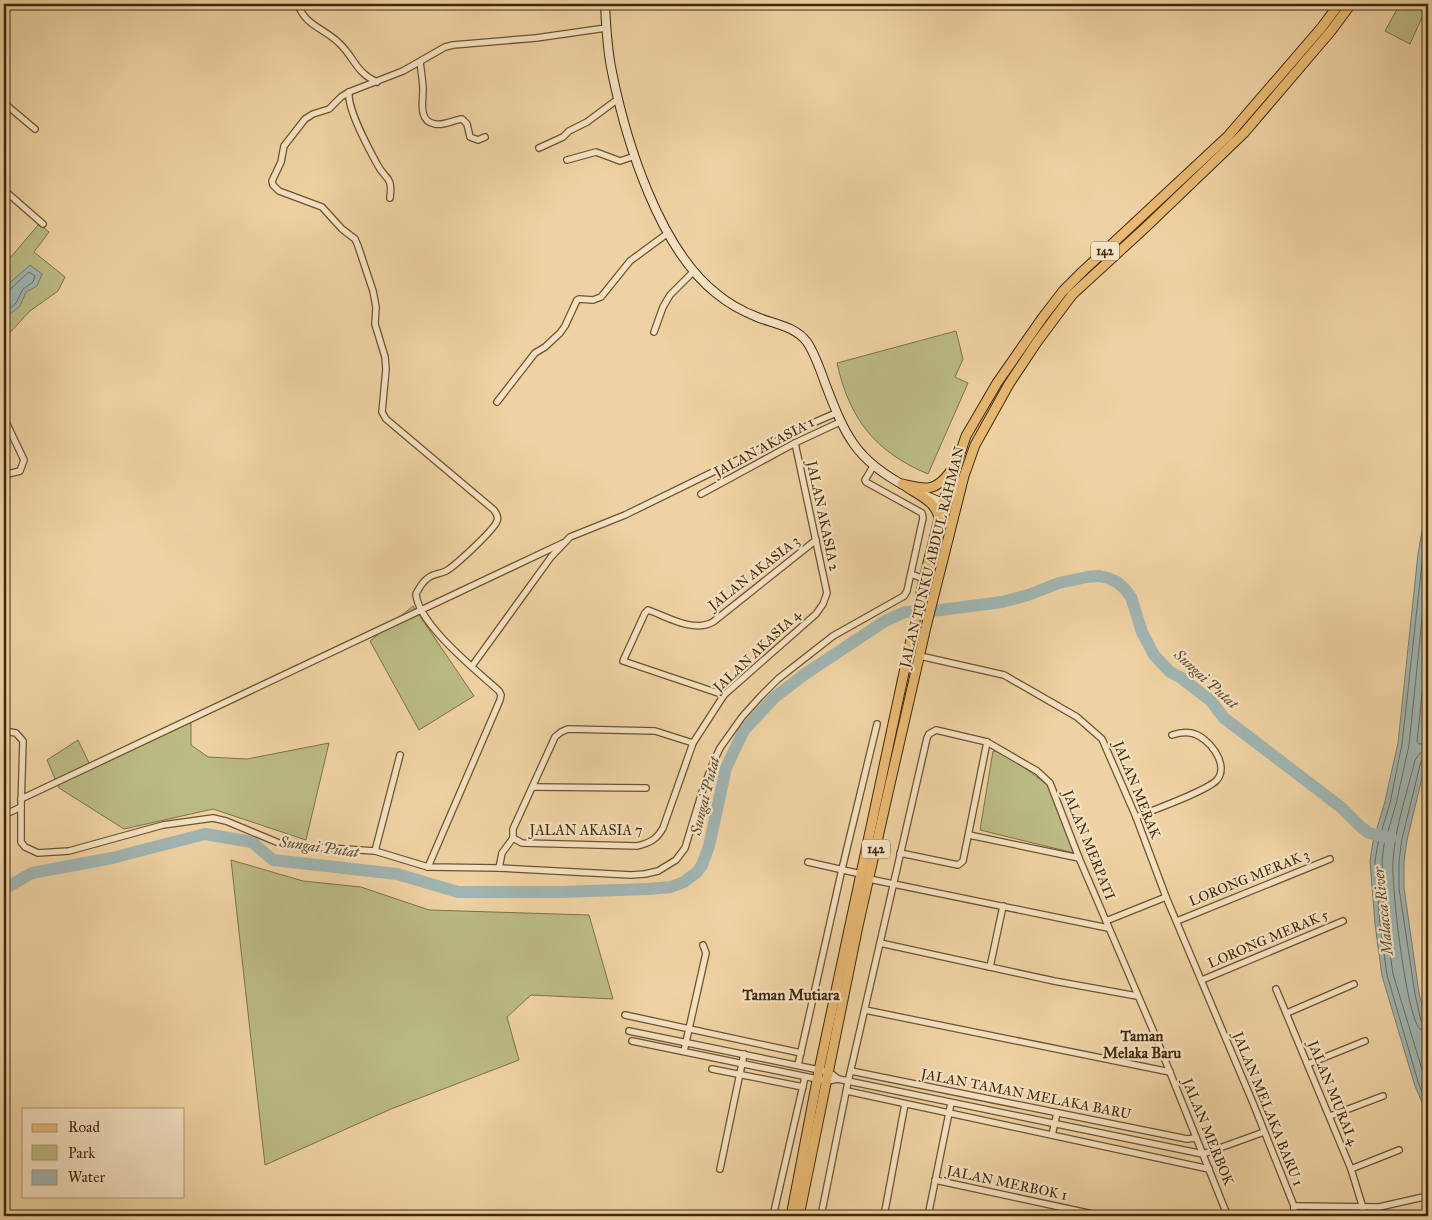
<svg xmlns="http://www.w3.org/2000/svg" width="1432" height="1220" font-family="'IM FELL Great Primer',serif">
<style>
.green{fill:#bbbb84;stroke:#7e7247}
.water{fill:#a0b5b2;stroke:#7a7d6f}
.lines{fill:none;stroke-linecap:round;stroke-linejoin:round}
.shore{stroke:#706e5e;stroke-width:1}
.river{stroke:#a0b5b2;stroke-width:12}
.minor-casing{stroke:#6c5230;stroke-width:8}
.secondary-casing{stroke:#40280a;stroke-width:10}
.primary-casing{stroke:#40280a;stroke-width:11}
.minor{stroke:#f5e2c3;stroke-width:5.5}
.secondary{stroke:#f5e2c3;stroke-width:8}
.primary{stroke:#e8b972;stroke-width:9}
.labels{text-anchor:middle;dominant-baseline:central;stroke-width:4.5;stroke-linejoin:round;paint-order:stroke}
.shield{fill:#f5e2c3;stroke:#766042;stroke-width:1}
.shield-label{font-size:12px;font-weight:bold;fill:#40280a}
.street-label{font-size:14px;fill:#40280a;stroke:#f5e2c3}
.water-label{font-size:15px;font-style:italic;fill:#584b34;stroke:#f5e2c3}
.neighbourhood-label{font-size:15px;font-weight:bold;fill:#40280a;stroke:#f5e2c3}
</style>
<rect width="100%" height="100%" fill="#efd2a3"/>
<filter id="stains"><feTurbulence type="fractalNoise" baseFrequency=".004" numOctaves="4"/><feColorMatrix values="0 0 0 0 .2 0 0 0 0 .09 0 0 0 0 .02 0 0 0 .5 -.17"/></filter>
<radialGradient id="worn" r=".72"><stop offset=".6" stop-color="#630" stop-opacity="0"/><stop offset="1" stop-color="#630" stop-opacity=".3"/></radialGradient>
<g class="green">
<path d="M 1400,4 L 1428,4 L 1410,44 L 1385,31 Z"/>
<path d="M 39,224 L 49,232 L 34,252 L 65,277 L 58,291 L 30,311 L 4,339 L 4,265 Z"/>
<path d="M 956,331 L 963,359 L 955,377 L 968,383 L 928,474 C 875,452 849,418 837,363 Z"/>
<path d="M 413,606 L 474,696 L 419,730 L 370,641 Z"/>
<path d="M 191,716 L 191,745 L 208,757 L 247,759 L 329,743 L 306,840 L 213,809 L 124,829 L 59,788 L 47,760 L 78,740 L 91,767 Z"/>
<path d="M 993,751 L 1005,753 L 1050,787 L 1074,853 L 980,830 Z"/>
<path d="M 231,860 L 303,881 L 361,887 L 429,910 L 589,915 L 613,999 L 531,995 L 507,1017 L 519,1060 L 391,1109 L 265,1165 Z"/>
</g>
<g class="water">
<path d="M 30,265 L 42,274 L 37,286 L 26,292 L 20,306 L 4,319 L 4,288 Z"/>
<path d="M 1428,497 L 1428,753 L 1407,840 L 1404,862 L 1404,888 L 1419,993 L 1428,1029 L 1428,1116 L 1415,1086 L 1382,976 L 1375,924 L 1370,861 L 1373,842 L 1385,801 L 1398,743 L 1418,554 Z"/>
</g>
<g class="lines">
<g class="shore">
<path d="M 4,291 L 9,290 L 29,272 L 35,276 L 33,282 L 23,289 L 16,303 L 4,314"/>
<path d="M 1428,524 L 1423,554 L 1402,744 L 1390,803 L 1378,843 L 1375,861 L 1380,924 L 1387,975 L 1419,1085 L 1428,1104"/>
<path d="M 1428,561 L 1409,745 L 1396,804 L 1384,845 L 1382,861 L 1386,923 L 1393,974 L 1428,1089"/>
<path d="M 1428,636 L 1417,742 L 1419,744 L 1428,743"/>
<path d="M 1428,751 L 1420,753 L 1415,760 C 1407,793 1395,827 1393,861 C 1391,884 1406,1016 1420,1029 L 1428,1031"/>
<path d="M 1428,757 L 1424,758 L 1421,761 L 1402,839 L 1399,861 L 1399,888 L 1415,994 L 1421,1021 L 1424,1024 L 1428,1025"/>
</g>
<path class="river" d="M 4,889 L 32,873 L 112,858 L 205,834 L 252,842 L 273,860 L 397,874 L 458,892 L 561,892 L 648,889 L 671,887 L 684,882 L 697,872 L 702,865 L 709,846 L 726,768 L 744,730 L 775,697 L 805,674 L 885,621 L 905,612 L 941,610 L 1002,602 L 1028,595 L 1059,583 L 1087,577 L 1099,576 L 1108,578 L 1117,582 L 1125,589 L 1131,597 L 1142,632 L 1154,655 L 1170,672 L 1180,677 L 1211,701 L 1224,718 L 1342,808 L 1361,827 L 1369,833 L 1391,838"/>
<defs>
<g id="minor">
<path d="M 298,4 C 304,25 325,29 339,43 C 355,58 355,72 377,82"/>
<path d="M 420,62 C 421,71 423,81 423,90 C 423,102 418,121 435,124 C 444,126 453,120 462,119 L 467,124 L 470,137 L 478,140 L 485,137"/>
<path d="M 349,92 C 347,109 368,147 377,164 C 385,180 393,175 390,198"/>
<path d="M 4,103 L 35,129"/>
<path d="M 539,148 L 563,137 L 569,131 L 587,122 L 618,99"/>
<path d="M 567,160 L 596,152 L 620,161 L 635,156"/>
<path d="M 4,190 L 43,224"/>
<path d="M 654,332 L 663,307 L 670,295 L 694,271"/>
<path d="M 497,402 L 535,353 L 545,347 L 560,333 L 565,326 L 577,300 L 579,299 L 593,300 L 601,297 L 630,261 L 668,233"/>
<path d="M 4,418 L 24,460 L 20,471 L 4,475"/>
<path d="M 701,494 L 795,443 L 840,422"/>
<path d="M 911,574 L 924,579"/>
<path d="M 920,656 L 1004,675 L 1077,717 L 1102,739 L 1136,817 L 1166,897 L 1253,1103 L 1294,1206 L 1293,1216"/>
<path d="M 472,666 L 551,557 L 570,537 L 625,515 L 813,423 L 836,413"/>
<path d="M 724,695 L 623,661 L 645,613 L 648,610 C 668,617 693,633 713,622 L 816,540"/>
<path d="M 4,731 L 16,733 L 23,741 L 21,807 L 21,842 L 25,847 L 38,853 L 69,851 L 163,825 L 213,818 L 226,821 L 279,843 L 298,846 L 375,851 L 428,867 L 499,868 L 631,875 L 645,874 L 658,871 L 676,860 L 685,848 L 702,792 L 713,763 L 720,748 L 742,717 L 760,697 L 778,679 L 833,636 L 904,596 L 907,591 L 923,518 L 922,513 L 866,482 L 865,480 L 874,465"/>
<path d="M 533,787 L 646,788"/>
<path d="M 21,799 L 563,543"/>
<path d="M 4,815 L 21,807"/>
<path d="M 1136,817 C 1153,810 1207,791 1217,780 C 1230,764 1208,736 1191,733 C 1185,732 1178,733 1172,735"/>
<path d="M 969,835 L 1079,858"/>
<path d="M 513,838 L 522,843 L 637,846 C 650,843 657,839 663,828 L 693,743 L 724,695 L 816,614 L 823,604 L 827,593 L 795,443"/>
<path d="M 513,838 L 513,829 L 555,737 L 561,732 L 568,729 L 655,731 L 693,743"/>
<path d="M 375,851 L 400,755"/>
<path d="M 900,853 L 958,865 L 963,861 L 987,742"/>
<path d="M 808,862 L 861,874"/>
<path d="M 428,867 L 500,700 L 501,695 L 499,691 C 477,671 418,624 416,594 C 419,588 422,582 428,578 C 433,574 440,574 446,571 C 455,566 494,530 497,521 C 499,517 496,513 494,510 L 386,419 L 382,412 L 386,369 L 385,357 L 375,324 L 376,307 L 373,291 L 358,246 L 355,239 L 342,229 L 322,207 L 279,191 L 273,185 L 272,181 L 281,162 L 284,146 L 305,119 L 313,114 L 329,109 L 341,97 L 349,92 L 403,71 L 445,47 L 453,45 L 536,38 L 606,28"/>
<path d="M 499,868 L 502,853 L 513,838"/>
<path d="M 869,879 L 1108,928"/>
<path d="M 1106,921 L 1166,897"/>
<path d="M 1177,921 L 1330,859"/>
<path d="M 880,943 L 1054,981 L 1137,996"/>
<path d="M 990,967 L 1003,906"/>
<path d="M 1202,980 L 1343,921"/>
<path d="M 1276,989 L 1351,1169 L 1363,1208 L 1361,1216"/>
<path d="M 865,1010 L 1170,1072"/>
<path d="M 1287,1013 L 1354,984"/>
<path d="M 625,1015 L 801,1053"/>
<path d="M 629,1031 L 829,1072 L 838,1079"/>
<path d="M 632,1041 L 827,1081 L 838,1079 L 1203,1154 L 1264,1132"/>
<path d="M 684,1051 L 706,953 L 703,945"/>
<path d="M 1308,1064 L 1365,1041"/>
<path d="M 798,1065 L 842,869 L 877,724"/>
<path d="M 712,1069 L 803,1087"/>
<path d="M 851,1071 L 1187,1139 L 1196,1138"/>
<path d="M 847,1091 L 1209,1169"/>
<path d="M 1330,1116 L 1383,1096"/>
<path d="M 1052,1135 L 1057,1113"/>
<path d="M 720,1169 L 744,1054"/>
<path d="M 1351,1169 L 1399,1150"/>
<path d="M 935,1180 L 1102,1216"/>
<path d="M 1294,1206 L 1379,1207 L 1428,1196"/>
<path d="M 773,1216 L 805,1077"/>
<path d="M 821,1216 L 848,1082 L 927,738 L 929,734 L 936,730 L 987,742 L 1037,771 L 1050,783 L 1079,858 L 1155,1035 L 1226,1212 L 1225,1216"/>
<path d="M 884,1216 L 905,1104"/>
<path d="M 928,1216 L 951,1103"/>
<path d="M 1417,1216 L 1418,1214"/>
</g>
<g id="secondary">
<path d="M 605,4 C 606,26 607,49 612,72 C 626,141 659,249 717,294 C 729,304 742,311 757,317 C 774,324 795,326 807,342 C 815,354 820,369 825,383 C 845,435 855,460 907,487"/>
<path d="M 922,494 L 943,503"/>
</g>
<g id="primary">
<path d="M 902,484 C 924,489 935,493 950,472"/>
<path d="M 907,487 C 919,495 936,502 939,518"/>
<path d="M 943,503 L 952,496 L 957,481"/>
<path d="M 791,1216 L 819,1070 L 924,579 L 943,503 L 966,436 L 997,383 L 1043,317 L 1063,291 L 1082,272 L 1228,136 L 1322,27 L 1339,4"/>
<path d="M 799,1216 L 858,926 L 890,784 L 926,627 L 964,476 L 975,445 L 1009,384 L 1037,342 L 1072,295 L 1146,227 L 1244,133 L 1331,31 L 1351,4"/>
</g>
</defs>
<use href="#minor" class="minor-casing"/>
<use href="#secondary" class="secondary-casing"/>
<use href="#primary" class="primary-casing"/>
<use href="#minor" class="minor"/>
<use href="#secondary" class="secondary"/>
<use href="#primary" class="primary"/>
</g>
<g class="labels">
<g class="shield">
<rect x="1091" y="241.5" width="28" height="19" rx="4"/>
<rect x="862" y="839.5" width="28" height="19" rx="4"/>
</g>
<g class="shield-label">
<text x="1105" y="251">142</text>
<text x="876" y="849">142</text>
</g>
<g class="street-label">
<text transform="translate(764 447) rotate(-28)">JALAN AKASIA 1</text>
<text transform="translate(823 516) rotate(78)">JALAN AKASIA 2</text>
<text transform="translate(932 557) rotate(-76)">JALAN TUNKU ABDUL RAHMAN</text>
<text transform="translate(754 573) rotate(-38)">JALAN AKASIA 3</text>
<text transform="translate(757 651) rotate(-43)">JALAN AKASIA 4</text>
<text transform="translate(1137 790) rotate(68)">JALAN MERAK</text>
<text x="586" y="830">JALAN AKASIA 7</text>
<text transform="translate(1089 845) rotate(68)">JALAN MERPATI</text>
<text transform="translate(1249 878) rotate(-22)">LORONG MERAK 3</text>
<text transform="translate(1268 939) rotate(-23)">LORONG MERAK 5</text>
<text transform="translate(1333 1093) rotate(68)">JALAN MURAI 4</text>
<text transform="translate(1026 1094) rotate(11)">JALAN TAMAN MELAKA BARU</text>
<text transform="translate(1268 1109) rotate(68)">JALAN MELAKA BARU 1</text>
<text transform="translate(1208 1132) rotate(68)">JALAN MERBOK</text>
<text transform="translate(1007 1183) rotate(12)">JALAN MERBOK 1</text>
</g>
<g class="water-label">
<text transform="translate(1206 679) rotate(42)">Sungai Putat</text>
<text transform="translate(705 796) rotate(-76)">Sungai Putat</text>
<text transform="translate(319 847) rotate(8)">Sungai Putat</text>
<text transform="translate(1383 911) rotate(-96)">Malacca River</text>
</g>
<g class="neighbourhood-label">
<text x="791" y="995">Taman Mutiara</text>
<text x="1142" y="1036">Taman<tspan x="1142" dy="17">Melaka Baru</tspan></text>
</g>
</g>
<rect width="1432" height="1220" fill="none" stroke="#efd2a3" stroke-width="20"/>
<rect x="5" y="5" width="1422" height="1210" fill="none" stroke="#40280a" stroke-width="2.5"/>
<rect x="10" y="10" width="1412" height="1200" fill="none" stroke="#40280a"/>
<rect x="22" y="1108" width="162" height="90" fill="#f5e2c3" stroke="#ad9879"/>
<rect x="32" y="1124" width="25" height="8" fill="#e8b972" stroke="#ad9879"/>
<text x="68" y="1132" font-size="15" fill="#40280a">Road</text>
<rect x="32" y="1145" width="25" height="15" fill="#bbbb84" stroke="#ad9879"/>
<text x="68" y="1158" font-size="15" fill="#40280a">Park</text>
<rect x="32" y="1170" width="25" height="15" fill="#a0b5b2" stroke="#ad9879"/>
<text x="68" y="1182" font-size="15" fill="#40280a">Water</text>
<rect width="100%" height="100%" filter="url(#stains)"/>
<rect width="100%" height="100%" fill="url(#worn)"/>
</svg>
